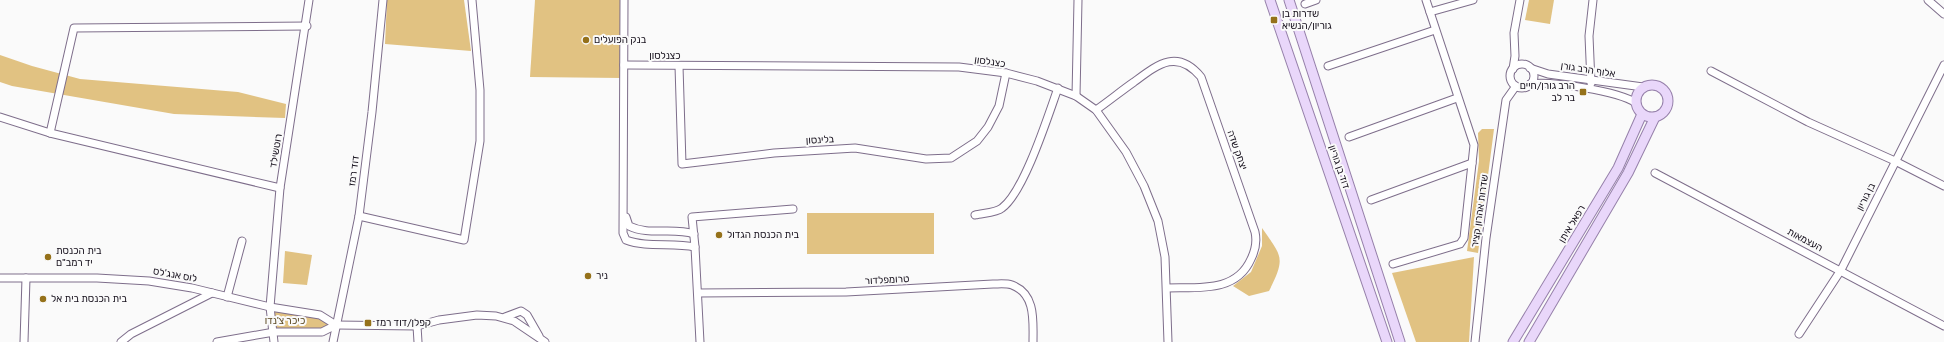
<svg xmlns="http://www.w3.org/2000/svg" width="1944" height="342" font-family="Rubik,'Noto Sans Hebrew',sans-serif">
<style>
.green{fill:#e1c282}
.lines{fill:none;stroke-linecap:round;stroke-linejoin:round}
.minor-casing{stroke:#7e6e8b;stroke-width:9}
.major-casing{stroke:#9680aa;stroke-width:11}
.minor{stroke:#fff;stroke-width:7}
.major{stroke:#e9d7fa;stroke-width:9}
.poi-dot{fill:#95711a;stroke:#fafafa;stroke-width:1.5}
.labels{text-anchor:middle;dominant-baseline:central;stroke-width:4;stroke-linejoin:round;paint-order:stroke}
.poi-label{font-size:10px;fill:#17111d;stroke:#fafafa;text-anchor:start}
.street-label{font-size:10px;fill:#17111d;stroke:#fafafa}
.park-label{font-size:10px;fill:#5b4922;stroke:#fafafa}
</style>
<rect width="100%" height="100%" fill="#fafafa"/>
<g class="green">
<path d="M 387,0 L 464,0 L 471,51 L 385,44 Z"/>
<path d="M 535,0 L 622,0 L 621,78 L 530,77 Z"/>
<path d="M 1529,0 L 1554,0 L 1550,24 L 1525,20 Z"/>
<path d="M 0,55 L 32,66 L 80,79 L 238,92 L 286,104 L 285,118 L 174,114 L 12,86 L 0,82 Z"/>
<path d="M 1482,129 L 1494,129 L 1478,253 L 1467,251 L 1479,161 L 1478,133 Z"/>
<rect x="807" y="213" width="127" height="41"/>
<path d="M 1262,228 C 1282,257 1286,257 1269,291 L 1249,296 L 1233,286 L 1251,272 L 1262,246 Z"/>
<path d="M 285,251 L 312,255 L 307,285 L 283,283 Z"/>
<path d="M 1474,257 L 1469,342 L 1416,342 L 1392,273 Z"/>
<path d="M 270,307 L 320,315 L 336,325 L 327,331 L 274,332 Z"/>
</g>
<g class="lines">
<defs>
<g id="minor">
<path d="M 624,0 L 623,233 L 626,240 C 647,248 673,242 695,247"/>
<path d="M 1928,0 L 1944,14"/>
<path d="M 1305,4 L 1316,0"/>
<path d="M 1430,12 L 1473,0"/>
<circle cx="1522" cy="76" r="12"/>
<path d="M 624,65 L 959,67 L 1006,73 L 1037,81 L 1076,96 L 1096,110 L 1126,152 L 1144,186 L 1158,221 L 1165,257 L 1168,342"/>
<path d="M 679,66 L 682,164 L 774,153 L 855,148 L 926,159 L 951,158 L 977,141 L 988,127 L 999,106 L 1006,73"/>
<path d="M 1328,66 L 1435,30"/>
<path d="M 1530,68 L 1548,74 L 1643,87"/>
<path d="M 1513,69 L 1515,56 L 1514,33 L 1520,0"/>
<path d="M 1711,71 L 1808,122 L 1895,161 L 1944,186"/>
<path d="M 1591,83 L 1589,36 L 1593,0"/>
<path d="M 1530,84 C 1552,81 1618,91 1636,103"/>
<path d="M 1076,96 L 1078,0"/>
<path d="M 1096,110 C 1109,101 1121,91 1134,82 C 1157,65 1177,48 1201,77 L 1255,232 C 1257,241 1255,251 1251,259 C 1236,293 1198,287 1167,288"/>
<path d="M 0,117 L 50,133 L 280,188"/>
<path d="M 50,133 L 74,28 L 307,26"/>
<path d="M 1349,137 L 1457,98"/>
<path d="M 1655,173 L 1944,326"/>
<path d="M 1371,200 L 1472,163"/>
<path d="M 975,215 C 982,213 996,213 1002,208 C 1024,192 1048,116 1058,88"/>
<path d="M 359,216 L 464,240 L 480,141 L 480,90 L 472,0"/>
<path d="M 626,217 L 629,226 C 649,236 673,227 694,234"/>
<path d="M 1393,264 L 1460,244 L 1464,238 L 1474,145 L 1426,0"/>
<path d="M 0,278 L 97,278 L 149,281 L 192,288 L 270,307 L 320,315 L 336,325"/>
<path d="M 698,293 L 846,292 L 993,284 C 999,284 1006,283 1012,285 C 1036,294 1033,321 1033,342"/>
<path d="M 227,297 L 242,241"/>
<path d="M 505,317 L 521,311 L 527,315 L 539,336"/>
<path d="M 336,325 L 417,326 L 439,320 L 477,315 L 496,316 L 514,321 L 545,342"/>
<path d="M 417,326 L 418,342"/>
<path d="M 1799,334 L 1841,270 L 1944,65"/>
<path d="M 24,342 L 26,278"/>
<path d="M 121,342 L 131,334 L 212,293"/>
<path d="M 217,342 L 274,332 L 322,332 L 336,325"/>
<path d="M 274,342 L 270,307 L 280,188 L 309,0"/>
<path d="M 333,342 L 359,216 L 372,112 L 383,0"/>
<path d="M 700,342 L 695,247 L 692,217 L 793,209"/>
<path d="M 1475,342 L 1486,238 L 1506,100 L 1516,86"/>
</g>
<g id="major">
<path d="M 1270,0 L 1387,342"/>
<path d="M 1289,0 L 1400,342"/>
<circle cx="1652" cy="101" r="16"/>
<path d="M 1513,342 L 1618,168 L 1642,114"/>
<path d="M 1529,342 L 1628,173 L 1655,117"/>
</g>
</defs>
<use href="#minor" class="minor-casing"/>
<use href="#major" class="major-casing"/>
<use href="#minor" class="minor"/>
<use href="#major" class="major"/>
</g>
<g class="poi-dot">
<rect x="1270" y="16" width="8" height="8" rx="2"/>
<circle cx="586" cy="40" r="4"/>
<rect x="1579" y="88" width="8" height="8" rx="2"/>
<circle cx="719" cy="235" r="4"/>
<circle cx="48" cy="257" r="4"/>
<circle cx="588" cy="276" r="4"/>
<circle cx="43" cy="299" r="4"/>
<rect x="364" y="319" width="8" height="8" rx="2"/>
</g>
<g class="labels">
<g class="poi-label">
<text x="1282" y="14">שדרות בן<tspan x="1282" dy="12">גוריון/הנשיא</tspan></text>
<text x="594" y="40">בנק הפועלים</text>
<text x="1575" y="86" text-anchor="end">הרב גורן/חיים<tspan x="1575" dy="12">בר לב</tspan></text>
<text x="727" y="235">בית הכנסת הגדול</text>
<text x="56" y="251">בית הכנסת<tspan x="56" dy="12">יד רמב"ם</tspan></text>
<text x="596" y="276">ניר</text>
<text x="51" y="299">בית הכנסת בית אל</text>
<text x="376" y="323">קפלן/דוד רמז</text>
</g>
<g class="street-label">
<text x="665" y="56">כצנלסון</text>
<text transform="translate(990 62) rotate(8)">כצנלסון</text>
<text transform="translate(1588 70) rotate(9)">אלוף הרב גורן</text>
<text transform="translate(820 140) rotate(-3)">בלינסון</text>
<text transform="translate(1237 150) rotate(70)">יצחק שדה</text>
<text transform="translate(276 151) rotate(-80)">רוטשילד</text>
<text transform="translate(1339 167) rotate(71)">דוד בן גוריון</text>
<text transform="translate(354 171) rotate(-83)">דוד רמז</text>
<text transform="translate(1866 197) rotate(-63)">בן גוריון</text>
<text transform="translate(1480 211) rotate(-82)">שדרות אהרון קציר</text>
<text transform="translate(1572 224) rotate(-59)">רפאל איתן</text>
<text transform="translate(1805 240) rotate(28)">העצמאות</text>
<text transform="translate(175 275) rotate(10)">לוס אנג'לס</text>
<text transform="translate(887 280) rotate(-3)">טרומפלדור</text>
</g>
<g class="park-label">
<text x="285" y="321">כיכר צ'נדו</text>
</g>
</g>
</svg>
